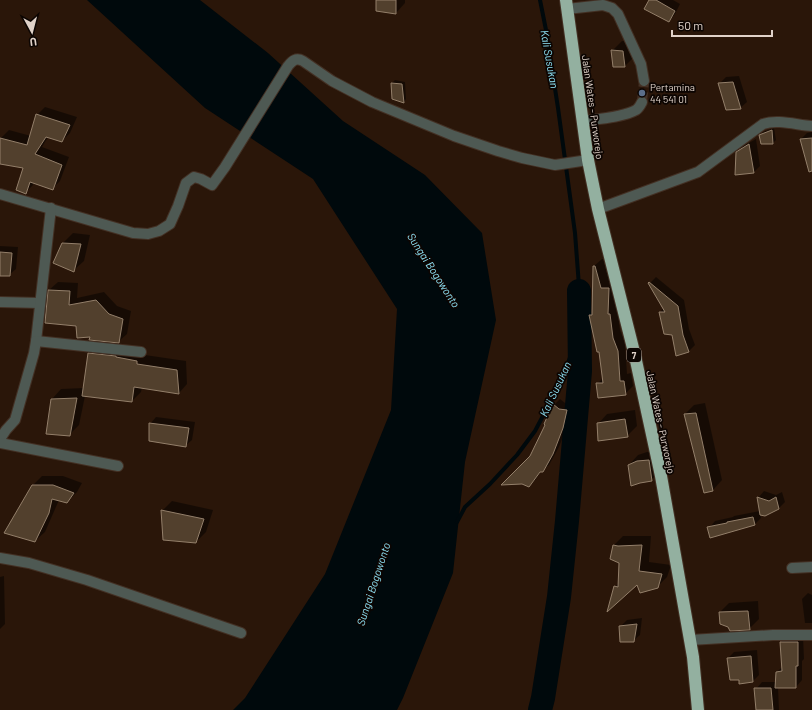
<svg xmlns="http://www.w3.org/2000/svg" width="812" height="710" font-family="Barlow,sans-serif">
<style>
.water{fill:#00090c}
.shadow{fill:#0007}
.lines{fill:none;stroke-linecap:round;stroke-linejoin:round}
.stream{stroke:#00090c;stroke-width:4}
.river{stroke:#00090c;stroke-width:24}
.building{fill:#52402d;stroke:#937f6a}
.minor-tunnel{stroke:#453226;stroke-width:10;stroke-dasharray:10 5;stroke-linecap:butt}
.minor-casing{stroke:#433024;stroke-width:12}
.highway-casing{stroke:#433024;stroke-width:14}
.minor{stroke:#4e5953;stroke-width:10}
.highway{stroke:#93b0a0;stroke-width:12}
.service-dot{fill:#5c6f8a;stroke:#0c0502;stroke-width:1.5}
.labels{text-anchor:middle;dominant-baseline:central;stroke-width:3.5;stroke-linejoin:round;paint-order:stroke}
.shield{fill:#0c0502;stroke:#a0948d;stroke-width:1}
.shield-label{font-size:9px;font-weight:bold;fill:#e0d2c9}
.poi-label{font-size:10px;fill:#e0d2c9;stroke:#0c0502;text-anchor:start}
.street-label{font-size:10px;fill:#e0d2c9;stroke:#0c0502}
.water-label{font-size:11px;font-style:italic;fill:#8fe3f7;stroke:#0c0502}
</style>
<rect width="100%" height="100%" fill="#2a1609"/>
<path class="water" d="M 87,0 L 200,0 L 268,53 L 343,121 L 425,175 L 482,233 L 496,320 L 465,462 L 453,573 L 403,698 L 397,710 L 233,710 L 245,698 L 325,574 L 391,410 L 397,309 L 313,179 L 205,108 Z"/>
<g class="shadow">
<path d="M 377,0 L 405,0 L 405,3 L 396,13 Z"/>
<path d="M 650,0 L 673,0 L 680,4 L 675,14 L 669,21 Z"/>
<path d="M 622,41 L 632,42 L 635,56 L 625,66 L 613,66 L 612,51 Z"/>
<path d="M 739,76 L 747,102 L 740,108 L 719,84 L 726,77 Z"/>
<path d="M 395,80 L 405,82 L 406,99 L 404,102 L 393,98 L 392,83 Z"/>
<path d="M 45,107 L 77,117 L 70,133 L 62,141 L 48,137 L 42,147 L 69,157 L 60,181 L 52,189 L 34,182 L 33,185 L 25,193 L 25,167 L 0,163 L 0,143 L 1,138 L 9,130 L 31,136 L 37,115 Z"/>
<path d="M 774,128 L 776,140 L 773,143 L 760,135 L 763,132 Z"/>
<path d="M 812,132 L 812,163 L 801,139 L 807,133 Z"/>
<path d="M 756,139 L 760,166 L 754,172 L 737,153 L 743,146 Z"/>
<path d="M 73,233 L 90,235 L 84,261 L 74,270 L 63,243 Z"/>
<path d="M 0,246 L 18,247 L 16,269 L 9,275 L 0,275 Z"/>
<path d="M 602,259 L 603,259 L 609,280 L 616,280 L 615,307 L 617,307 L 620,330 L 625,343 L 627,374 L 631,373 L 633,386 L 625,394 L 597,384 L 603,378 L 600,351 L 590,315 L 593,312 L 594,266 Z"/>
<path d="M 656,277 L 684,300 L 689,329 L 695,345 L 689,351 L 673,335 L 660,312 L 664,308 L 649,284 Z"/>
<path d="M 58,282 L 78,283 L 77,298 L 104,292 L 117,306 L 131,311 L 127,334 L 118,342 L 91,335 L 77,325 L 49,290 Z"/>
<path d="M 97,345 L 146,352 L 145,355 L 186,361 L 187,384 L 179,393 L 142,387 L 141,392 L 132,401 L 85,396 L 79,425 L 69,435 L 52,399 L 61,389 L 84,388 L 89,353 Z"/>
<path d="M 560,399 L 565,403 L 573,404 L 569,421 L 559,447 L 549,465 L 541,471 L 535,480 L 529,486 L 531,457 L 546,424 L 545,424 L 554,405 Z"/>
<path d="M 705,403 L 722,480 L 713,490 L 685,414 L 694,405 Z"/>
<path d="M 635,410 L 637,426 L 627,436 L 598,424 L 607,414 Z"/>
<path d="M 156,417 L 195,422 L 192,440 L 185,446 L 150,424 Z"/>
<path d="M 659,451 L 661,470 L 651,480 L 629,465 L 638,455 L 647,452 Z"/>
<path d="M 42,476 L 63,476 L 82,483 L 77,492 L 67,502 L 59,500 L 45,532 L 35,541 L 32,486 Z"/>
<path d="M 764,491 L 776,495 L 782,492 L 785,502 L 778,509 L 760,514 L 761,518 L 755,524 L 709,528 L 715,521 L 733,517 L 734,516 L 760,511 L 758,498 Z"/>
<path d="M 172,501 L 213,510 L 206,532 L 196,542 L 162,511 Z"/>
<path d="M 623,536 L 651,536 L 649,562 L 671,565 L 667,577 L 657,587 L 637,583 L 609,609 L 615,587 L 619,583 L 620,563 L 614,545 Z"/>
<path d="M 4,576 L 5,624 L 0,629 L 0,577 Z"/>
<path d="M 808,593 L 812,595 L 812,623 L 805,623 L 802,599 Z"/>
<path d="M 758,601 L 759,619 L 749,629 L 720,612 L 729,603 Z"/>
<path d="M 642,618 L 640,635 L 633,641 L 620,627 L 627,620 Z"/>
<path d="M 788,636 L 803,636 L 804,659 L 802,661 L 802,680 L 796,687 L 778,687 L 779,710 L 757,710 L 756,689 L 762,682 L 776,682 L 777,672 L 783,666 L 781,642 Z"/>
<path d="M 757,650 L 759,675 L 753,681 L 740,679 L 731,679 L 728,658 L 734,652 Z"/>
</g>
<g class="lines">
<path class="stream" d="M 457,522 L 465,507 L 490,484 L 517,455 L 535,431 L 562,380 L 573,349 L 579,286 L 575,233 L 558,108 L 546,30 L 540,0"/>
<path class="river" d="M 540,710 L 543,698 L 559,597 L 567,521 L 580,371 L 579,291"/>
</g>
<g class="building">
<path d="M 376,0 L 396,0 L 396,14 L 376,11 Z"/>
<path d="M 649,0 L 656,0 L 675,11 L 669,22 L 644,9 Z"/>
<path d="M 611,50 L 623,51 L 625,67 L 613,67 Z"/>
<path d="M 733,82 L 741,109 L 726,110 L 718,83 Z"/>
<path d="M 391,83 L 402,84 L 404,103 L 392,99 Z"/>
<path d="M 36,114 L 70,125 L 62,142 L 46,137 L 35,154 L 62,165 L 53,190 L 30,182 L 26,194 L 16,190 L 23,168 L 0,164 L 0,138 L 27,145 Z"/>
<path d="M 772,130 L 773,144 L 761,144 L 759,135 Z"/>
<path d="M 812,138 L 812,171 L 809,172 L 800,139 Z"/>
<path d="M 749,144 L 754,173 L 735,175 L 736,152 Z"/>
<path d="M 62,243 L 81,244 L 74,272 L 53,263 Z"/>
<path d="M 0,252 L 12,253 L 10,276 L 0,276 Z"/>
<path d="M 593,266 L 595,266 L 601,288 L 609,288 L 608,314 L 610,314 L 613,338 L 618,351 L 620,381 L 624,381 L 626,395 L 598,398 L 596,383 L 603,383 L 599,352 L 597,352 L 589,315 L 592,315 Z"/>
<path d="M 649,282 L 678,306 L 683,335 L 689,352 L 676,356 L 672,335 L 664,334 L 659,312 L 665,312 L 648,283 Z"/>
<path d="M 48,290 L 70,291 L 69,305 L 96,300 L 109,314 L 123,319 L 119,343 L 89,340 L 90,337 L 77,338 L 76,326 L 45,323 Z"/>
<path d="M 88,353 L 116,356 L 116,357 L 137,361 L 137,364 L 177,370 L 179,394 L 134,387 L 132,402 L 82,396 Z"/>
<path d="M 77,398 L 70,436 L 46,434 L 51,399 Z"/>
<path d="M 553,404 L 559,409 L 567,410 L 563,428 L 553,454 L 543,472 L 540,472 L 529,487 L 522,484 L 501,485 L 530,456 L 545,425 L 544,424 Z"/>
<path d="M 696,413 L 713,491 L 704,493 L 684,414 Z"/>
<path d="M 625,419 L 628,437 L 598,441 L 597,423 Z"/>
<path d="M 149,423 L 189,428 L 186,447 L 149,441 Z"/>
<path d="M 649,460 L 652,481 L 640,483 L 631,486 L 628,465 L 637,461 Z"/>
<path d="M 32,485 L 53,485 L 74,493 L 67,503 L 52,499 L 49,513 L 35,542 L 4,533 Z"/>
<path d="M 757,497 L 769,501 L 776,497 L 779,509 L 765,516 L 760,515 Z"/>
<path d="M 161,510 L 204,519 L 196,543 L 163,540 Z"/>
<path d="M 753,517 L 755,525 L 710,538 L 707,527 L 727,523 L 727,522 Z"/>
<path d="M 613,545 L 618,546 L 642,545 L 639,571 L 662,574 L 658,588 L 640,593 L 637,585 L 607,612 L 614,586 L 618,587 L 619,563 L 610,559 Z"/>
<path d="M 748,611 L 750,630 L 730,631 L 728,627 L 720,624 L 719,612 Z"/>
<path d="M 637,624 L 634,642 L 620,642 L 619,626 Z"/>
<path d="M 780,642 L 798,642 L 798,666 L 796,666 L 796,688 L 775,688 L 776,672 L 782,671 Z"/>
<path d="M 751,656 L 753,682 L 739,684 L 739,680 L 730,680 L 727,658 Z"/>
<path d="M 754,688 L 771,688 L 773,710 L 756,710 Z"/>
</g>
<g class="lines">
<path class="minor-tunnel" d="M 642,102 L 644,81"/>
<defs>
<g id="minor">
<path d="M 567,9 L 603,5 L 612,8 L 618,14 L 641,64 L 644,81"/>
<path d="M 583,121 C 598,119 624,117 636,110 C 639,108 640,106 642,102"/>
<path d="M 0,194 L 133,233 L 148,234 L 159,231 L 170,224 L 178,206 L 186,183 L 194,177 L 201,179 L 212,185 L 225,167 L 288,66 C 292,61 296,57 303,61 L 332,81 L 372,102 L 454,136 L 498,151 L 522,158 L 555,165 L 588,160"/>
<path d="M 598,209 L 698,172 L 763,124 C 777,119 797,125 812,126"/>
<path d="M 0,302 L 40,303"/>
<path d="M 36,341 L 51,208"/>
<path d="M 0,439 L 6,430 L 15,420 L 34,353 L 36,341 L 141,352"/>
<path d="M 0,443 L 118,466"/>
<path d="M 0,558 L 29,563 L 87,580 L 241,633"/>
<path d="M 792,568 L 812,567"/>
<path d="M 690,640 L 773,635 L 812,635"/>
</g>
<path id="highway" d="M 566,0 L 588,160 L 598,209 L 635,356 L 661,476 L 693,657 L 698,710"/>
</defs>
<use href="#minor" class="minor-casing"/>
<use href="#highway" class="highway-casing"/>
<use href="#minor" class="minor"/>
<use href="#highway" class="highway"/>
</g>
<circle class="service-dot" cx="642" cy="93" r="4"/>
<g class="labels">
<rect class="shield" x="627" y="348" width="14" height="14" rx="3"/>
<g class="shield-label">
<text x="634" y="355">7</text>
</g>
<g class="poi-label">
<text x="650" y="87">Pertamina<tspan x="650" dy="12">44 541 01</tspan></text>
</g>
<g class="street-label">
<text transform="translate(593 107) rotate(82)">Jalan Wates - Purworejo</text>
<text transform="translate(661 422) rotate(78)">Jalan Wates - Purworejo</text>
</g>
<g class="water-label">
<text transform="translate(550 59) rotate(80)">Kali Susukan</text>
<text transform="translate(434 270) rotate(57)">Sungai Bogowonto</text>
<text transform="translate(555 389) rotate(-65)">Kali Susukan</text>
<text transform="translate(373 584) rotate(-72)">Sungai Bogowonto</text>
</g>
</g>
<g transform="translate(32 32) rotate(173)" stroke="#0c0502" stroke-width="3" paint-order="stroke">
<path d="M0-3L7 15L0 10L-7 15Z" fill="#e0d2c9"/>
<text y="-6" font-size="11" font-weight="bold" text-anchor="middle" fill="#e0d2c9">U</text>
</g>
<path d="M672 30v6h100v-6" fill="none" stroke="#e0d2c9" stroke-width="2"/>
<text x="678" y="30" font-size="12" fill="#e0d2c9" stroke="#0c0502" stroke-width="3" paint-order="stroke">50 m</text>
</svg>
